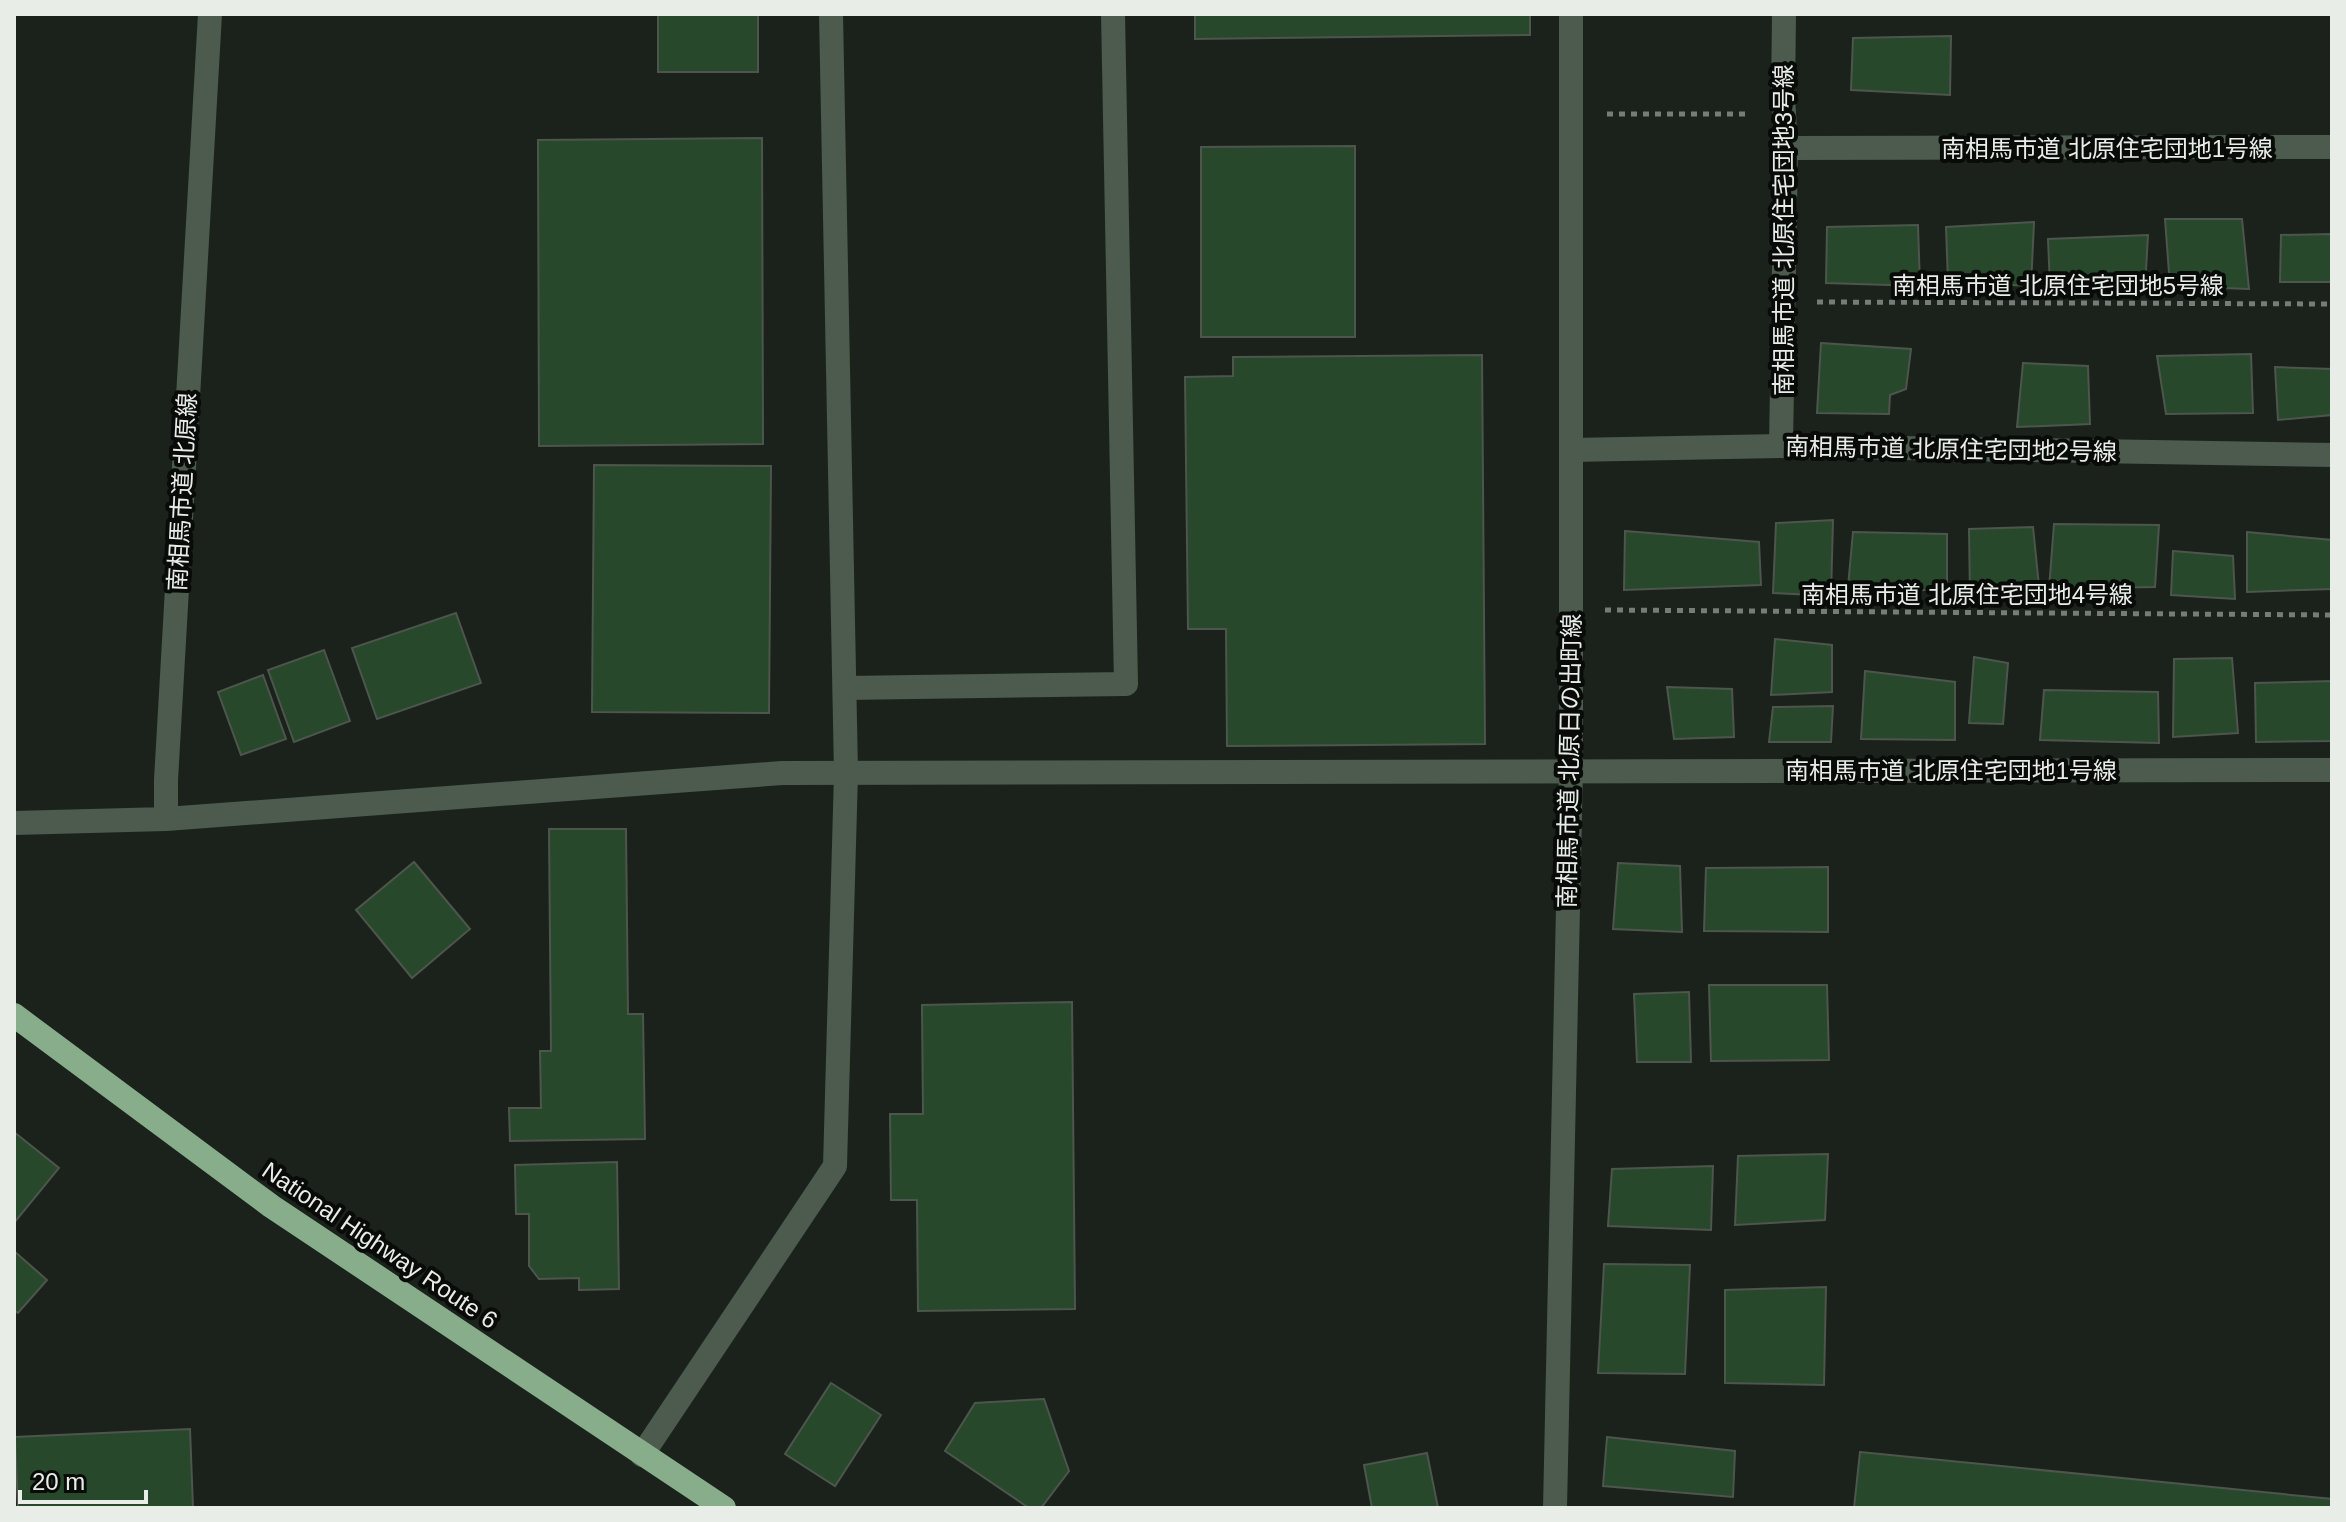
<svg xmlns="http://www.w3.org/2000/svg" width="2346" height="1522" font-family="Helvetica,'Noto Sans JP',sans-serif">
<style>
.building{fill:#27482b;stroke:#4d554d;stroke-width:2}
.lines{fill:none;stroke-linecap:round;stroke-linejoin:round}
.path{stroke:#767c76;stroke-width:5;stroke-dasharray:6 6;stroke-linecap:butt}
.minor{stroke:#4c5b4d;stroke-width:24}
.highway{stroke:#88ad8b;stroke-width:24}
.labels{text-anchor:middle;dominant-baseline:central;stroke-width:8;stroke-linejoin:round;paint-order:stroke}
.street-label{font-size:24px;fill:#e8ede8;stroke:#080b08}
</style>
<rect width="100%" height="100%" fill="#1b221b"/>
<g class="building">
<rect x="658" y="14" width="100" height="58"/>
<path d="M 1195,14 L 1530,14 L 1530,35 L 1195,39 Z"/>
<path d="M 1951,36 L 1950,95 L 1851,90 L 1853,38 Z"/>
<path d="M 762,138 L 763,444 L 539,446 L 538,140 Z"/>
<path d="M 1355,146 L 1355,337 L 1201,337 L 1201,147 Z"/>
<path d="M 2165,219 L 2242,219 L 2249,289 L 2170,286 Z"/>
<path d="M 2034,222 L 2031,286 L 1948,282 L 1946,227 Z"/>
<path d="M 1918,225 L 1920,286 L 1826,283 L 1827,227 Z"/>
<path d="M 2332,234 L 2332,282 L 2280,282 L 2281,235 Z"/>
<path d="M 2148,235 L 2145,288 L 2050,287 L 2048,239 Z"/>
<path d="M 1821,343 L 1911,349 L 1906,389 L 1890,395 L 1889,414 L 1817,413 Z"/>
<path d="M 2251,354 L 2253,413 L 2166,414 L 2157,356 Z"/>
<path d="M 1482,355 L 1485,744 L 1227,746 L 1226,629 L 1188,629 L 1185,377 L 1233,376 L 1233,357 Z"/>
<path d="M 2023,363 L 2088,366 L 2090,424 L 2017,427 Z"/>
<path d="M 2275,367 L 2332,369 L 2332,415 L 2278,420 Z"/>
<path d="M 594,465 L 771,466 L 769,713 L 592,712 Z"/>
<path d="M 1833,520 L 1831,596 L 1773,593 L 1776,523 Z"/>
<path d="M 2054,524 L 2159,525 L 2155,587 L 2049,589 Z"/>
<path d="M 2033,527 L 2040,596 L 1970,596 L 1969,529 Z"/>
<path d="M 1625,531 L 1759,542 L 1761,585 L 1624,590 Z"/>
<path d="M 1853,532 L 1947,534 L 1947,591 L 1848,587 Z"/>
<path d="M 2247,532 L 2332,540 L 2332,589 L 2247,592 Z"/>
<path d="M 2173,551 L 2233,556 L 2235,599 L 2171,595 Z"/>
<path d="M 456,613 L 481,683 L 377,719 L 352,648 Z"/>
<path d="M 1775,639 L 1832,645 L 1832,692 L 1771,695 Z"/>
<path d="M 324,650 L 350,721 L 294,742 L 268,670 Z"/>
<path d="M 1974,657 L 2008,663 L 2003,724 L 1969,723 Z"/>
<path d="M 2232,658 L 2238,733 L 2173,737 L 2174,659 Z"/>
<path d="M 1865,671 L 1955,682 L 1955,740 L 1861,739 Z"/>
<path d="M 263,675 L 286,739 L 241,755 L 218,692 Z"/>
<path d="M 2332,681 L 2332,741 L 2256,742 L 2255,683 Z"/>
<path d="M 1667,687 L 1732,689 L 1734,737 L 1674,739 Z"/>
<path d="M 2044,690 L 2158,692 L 2159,743 L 2040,740 Z"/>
<path d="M 1833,706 L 1831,742 L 1769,742 L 1773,707 Z"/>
<path d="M 549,829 L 626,829 L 628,1014 L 643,1014 L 645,1139 L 510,1141 L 509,1108 L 541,1108 L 540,1051 L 551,1051 Z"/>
<path d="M 414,862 L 470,929 L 412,978 L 356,910 Z"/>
<path d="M 1618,863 L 1680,866 L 1682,932 L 1613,929 Z"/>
<path d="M 1828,867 L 1828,932 L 1704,931 L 1706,868 Z"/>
<path d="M 1709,985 L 1827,985 L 1829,1060 L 1711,1061 Z"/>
<path d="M 1689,992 L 1691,1062 L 1637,1062 L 1634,994 Z"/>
<path d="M 1072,1002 L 1075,1309 L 918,1311 L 917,1200 L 891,1200 L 890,1114 L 923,1114 L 922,1005 Z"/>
<path d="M 14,1132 L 59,1168 L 14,1223 Z"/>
<path d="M 1828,1154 L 1825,1220 L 1735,1225 L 1738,1156 Z"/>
<path d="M 617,1162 L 619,1289 L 579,1290 L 579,1278 L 539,1279 L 529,1266 L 529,1214 L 516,1214 L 515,1165 Z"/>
<path d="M 1713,1166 L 1711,1230 L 1608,1226 L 1612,1169 Z"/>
<path d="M 14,1251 L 47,1280 L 18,1313 L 14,1310 Z"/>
<path d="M 1604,1264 L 1690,1265 L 1685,1374 L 1598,1373 Z"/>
<path d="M 1826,1287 L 1824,1385 L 1725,1383 L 1725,1290 Z"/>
<path d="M 831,1383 L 881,1415 L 835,1486 L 785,1454 Z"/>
<path d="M 1044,1399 L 1069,1471 L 1041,1508 L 1029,1508 L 945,1451 L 975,1403 Z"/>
<path d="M 190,1429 L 193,1508 L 18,1508 L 15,1437 Z"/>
<path d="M 1607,1437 L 1735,1451 L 1733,1497 L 1603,1486 Z"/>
<path d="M 1860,1452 L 2332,1499 L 2332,1508 L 1854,1508 Z"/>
<path d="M 1427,1453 L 1438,1508 L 1372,1508 L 1364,1465 Z"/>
</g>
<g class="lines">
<g class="path">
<path d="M 1607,114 L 1751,114"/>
<path d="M 1817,302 L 2332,304"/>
<path d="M 1605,610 L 2332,615"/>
</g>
<g class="minor">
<path d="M 1786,148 L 2332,147"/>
<path d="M 1781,446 L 1786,148 L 1783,96 L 1784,14"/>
<path d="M 1571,450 L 1781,446 L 2332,455"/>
<path d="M 845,688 L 1126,684 L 1113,14"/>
<path d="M 166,819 L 782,773 L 2332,770"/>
<path d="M 14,823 L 166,819 L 166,780 L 210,14"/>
<path d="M 642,1455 L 835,1166 L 846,773 L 831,14"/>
<path d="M 1555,1508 L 1571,769 L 1571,14"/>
</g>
<path class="highway" d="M 14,1015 L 271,1206 L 724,1508"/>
</g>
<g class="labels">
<g class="street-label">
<text x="2107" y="148">南相馬市道 北原住宅団地1号線</text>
<text transform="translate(1783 230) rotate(-90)">南相馬市道 北原住宅団地3号線</text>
<text x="2058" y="285">南相馬市道 北原住宅団地5号線</text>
<text transform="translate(1951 449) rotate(1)">南相馬市道 北原住宅団地2号線</text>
<text transform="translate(182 492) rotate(-87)">南相馬市道 北原線</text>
<text x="1967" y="594">南相馬市道 北原住宅団地4号線</text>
<text transform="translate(1569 761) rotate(-89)">南相馬市道 北原日の出町線</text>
<text x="1951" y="770">南相馬市道 北原住宅団地1号線</text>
<text transform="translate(380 1245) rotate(34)">National Highway Route 6</text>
</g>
</g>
<rect width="2346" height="1522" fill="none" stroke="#e8ede8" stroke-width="32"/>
<path d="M20 1490v12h126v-12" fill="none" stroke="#e8ede8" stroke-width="4"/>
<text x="32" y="1490" font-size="24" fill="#e8ede8" stroke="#080b08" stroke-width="6" paint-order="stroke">20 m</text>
</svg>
